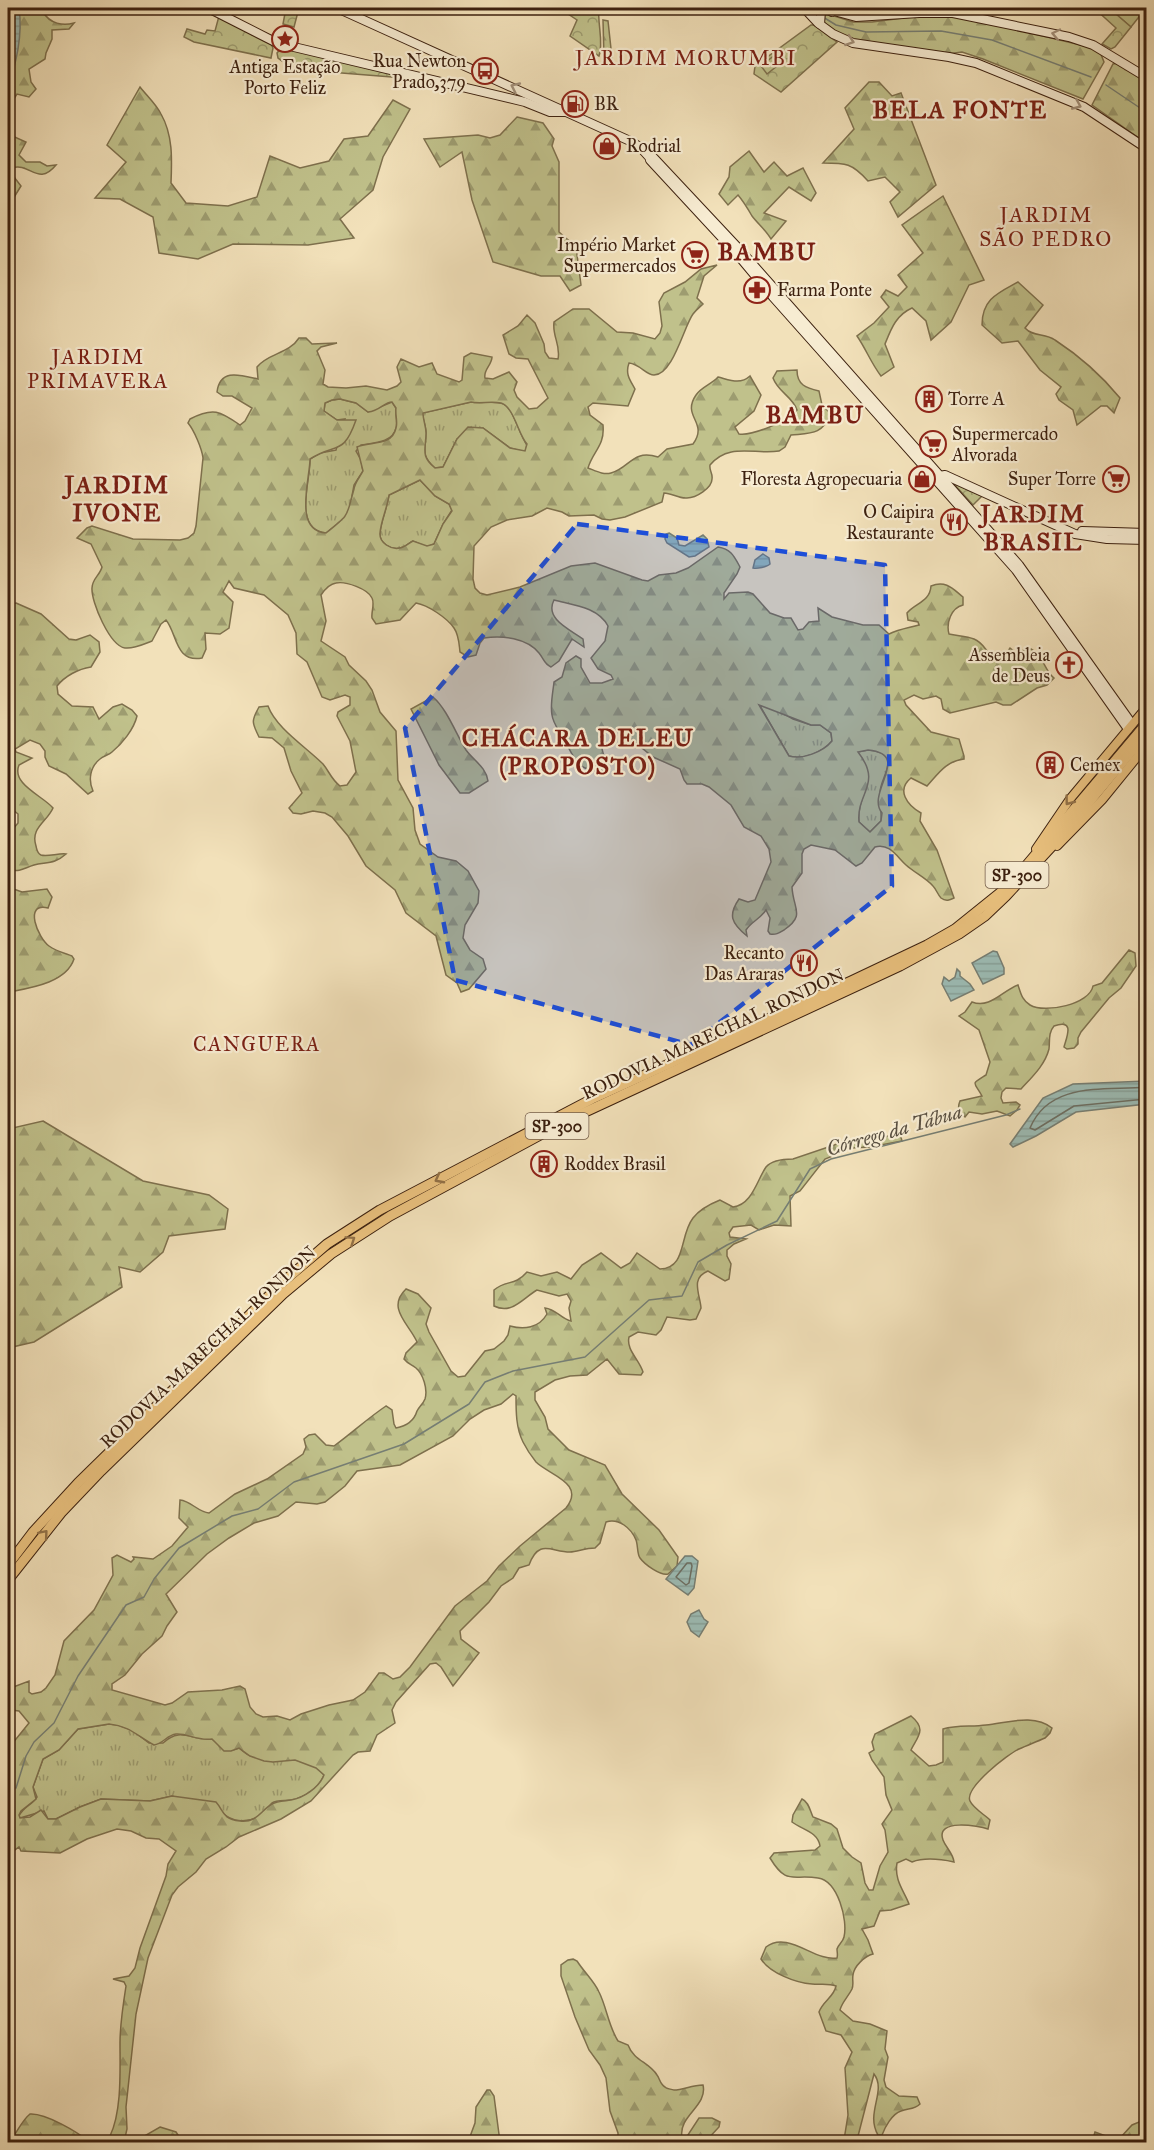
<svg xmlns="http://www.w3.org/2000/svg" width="1154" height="2150" font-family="'IM FELL Great Primer',serif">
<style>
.grass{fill:url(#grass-tufts);stroke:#7e704d;stroke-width:1.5}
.forest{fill:url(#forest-firs);stroke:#7e704d;stroke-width:1.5;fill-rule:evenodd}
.park{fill:url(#park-crowns);stroke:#7e704d;stroke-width:1.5}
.pitch{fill:#c0c18b;stroke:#7e704d;stroke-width:1.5}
.water{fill:url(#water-rules);stroke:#767e73;stroke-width:1.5}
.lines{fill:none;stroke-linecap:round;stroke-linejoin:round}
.shore{stroke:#6c6e62;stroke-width:1.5}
.stream{stroke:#767e73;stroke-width:1.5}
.secondary-casing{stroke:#3c200f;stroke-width:10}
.primary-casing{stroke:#3c200f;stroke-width:10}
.highway-casing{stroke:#3c200f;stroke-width:11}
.secondary{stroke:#f7ecd2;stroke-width:8}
.primary{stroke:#e9c07d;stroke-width:8}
.highway{stroke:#e9c07d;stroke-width:9}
.oneway{stroke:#a3907a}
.oneway2{stroke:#927046}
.marked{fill:#1d4ed8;fill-opacity:0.2;stroke:#1d4ed8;stroke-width:4.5;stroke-dasharray:12 8;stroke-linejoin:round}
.labels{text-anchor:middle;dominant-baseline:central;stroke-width:4.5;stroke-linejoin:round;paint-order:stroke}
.shield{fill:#f7ecd2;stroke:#745d4a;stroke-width:1.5}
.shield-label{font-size:16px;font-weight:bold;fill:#3c200f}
.poi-label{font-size:18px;fill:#3c200f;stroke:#f7ecd2;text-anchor:end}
.street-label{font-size:18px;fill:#3c200f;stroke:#f7ecd2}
.neighbourhood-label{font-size:20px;letter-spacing:1.5px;fill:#7a1f14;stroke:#f7ecd2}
.water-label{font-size:20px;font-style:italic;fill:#594f41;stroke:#f7ecd2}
.quarter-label{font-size:21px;letter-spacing:1.5px;fill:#7a1f14;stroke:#f7ecd2}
.district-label{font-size:24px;font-weight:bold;letter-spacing:1.5px;fill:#7a1f14;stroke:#f7ecd2}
</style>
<defs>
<pattern id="grass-tufts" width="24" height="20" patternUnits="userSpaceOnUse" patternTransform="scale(1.5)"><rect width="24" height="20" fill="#c0c18b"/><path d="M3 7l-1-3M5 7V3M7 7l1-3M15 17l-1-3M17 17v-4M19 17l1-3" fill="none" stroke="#9d9c70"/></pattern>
<pattern id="forest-firs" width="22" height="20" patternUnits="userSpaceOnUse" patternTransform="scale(1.5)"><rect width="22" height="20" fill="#c0c18b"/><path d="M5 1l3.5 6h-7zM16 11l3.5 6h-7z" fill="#9d9c70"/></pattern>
<pattern id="park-crowns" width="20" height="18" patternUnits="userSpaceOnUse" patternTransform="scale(1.5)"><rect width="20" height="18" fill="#c0c18b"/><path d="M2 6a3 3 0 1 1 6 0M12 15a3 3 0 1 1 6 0" fill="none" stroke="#9d9c70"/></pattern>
<pattern id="water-rules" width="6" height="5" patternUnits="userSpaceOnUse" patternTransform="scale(1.5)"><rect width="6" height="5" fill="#9cbcb5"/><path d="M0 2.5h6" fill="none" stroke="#87a19a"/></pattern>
</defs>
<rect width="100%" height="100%" fill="#f2e1ba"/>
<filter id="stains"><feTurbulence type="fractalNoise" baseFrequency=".00333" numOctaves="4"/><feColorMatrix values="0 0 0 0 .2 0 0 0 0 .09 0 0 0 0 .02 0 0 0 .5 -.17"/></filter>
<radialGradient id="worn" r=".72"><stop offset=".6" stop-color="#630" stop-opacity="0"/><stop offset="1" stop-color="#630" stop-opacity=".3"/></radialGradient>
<g class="grass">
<path d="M 340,399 L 356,403 L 368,412 L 392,402 L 396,408 C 395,415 398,422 396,428 C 393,443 373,443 361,445 L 356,451 L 361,460 L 363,471 L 354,485 L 349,512 L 345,518 L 326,533 C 292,529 311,480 310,459 L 320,453 L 336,450 L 345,419 L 337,420 L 324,411 L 325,403 L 332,400 Z"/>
<path d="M 471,402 C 481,404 494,400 504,404 C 514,409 519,435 527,445 L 525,452 L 510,448 L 483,428 L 457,439 L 443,467 L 435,468 C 420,455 426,449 426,433 C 426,426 423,420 422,413 Z"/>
<path d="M 420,480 L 435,496 L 449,504 L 452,510 L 443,524 L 434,544 L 427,547 L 413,541 C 409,543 405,547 400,548 C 391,550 379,543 380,533 C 381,521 387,509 389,495 Z"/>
<path d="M 759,704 L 779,711 L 793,719 L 811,725 L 820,725 L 831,733 L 832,741 C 823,752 802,761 789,756 Z"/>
<path d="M 868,750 C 904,753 881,775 880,792 C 879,802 882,811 881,821 L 870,832 L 859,822 C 856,793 882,781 857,752 Z"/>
<path d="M 109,1724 L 118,1725 L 132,1730 L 149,1743 L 163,1743 C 181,1726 191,1741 212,1739 C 222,1746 225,1754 239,1748 C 243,1751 247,1755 251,1756 C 274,1762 308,1752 324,1775 C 319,1788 304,1798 291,1800 C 285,1801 277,1800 272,1803 C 269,1806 266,1811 262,1814 C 249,1824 232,1823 220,1811 L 172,1796 L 150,1801 L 101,1799 L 80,1807 L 56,1819 L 48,1819 L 44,1811 L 20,1818 L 19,1816 C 23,1807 32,1805 37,1797 L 33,1787 L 43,1759 L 59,1750 L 78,1729 Z"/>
</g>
<g class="forest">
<path d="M 8,8 L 44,8 L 43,12 C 50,24 63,26 74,23 L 69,29 L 52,30 L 52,39 L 46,53 L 45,59 L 29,69 L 31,82 L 36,89 L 29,97 L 17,94 L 8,108 Z"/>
<path d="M 1109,8 L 1136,8 L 1142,13 L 1131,27 Z"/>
<path d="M 828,14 L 853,22 L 872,22 L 919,16 L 942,15 L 968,18 L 1093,48 L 1100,52 L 1104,62 L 1083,99 L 983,59 L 962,52 L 947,54 L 878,45 L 845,38 L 823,23 L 824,16 Z"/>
<path d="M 603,20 L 608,21 L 612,58 L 611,62 L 604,58 Z"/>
<path d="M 1119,63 L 1146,80 L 1146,143 L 1092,105 L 1113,64 Z"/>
<path d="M 869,82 L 879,82 L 892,96 L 901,93 L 936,185 L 898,217 L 890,202 L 900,192 L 885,177 L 868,181 C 852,163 846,163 823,163 L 854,129 L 845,108 Z"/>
<path d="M 140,87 C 147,96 156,104 161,114 C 173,135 172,159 171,183 L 186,203 L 228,206 L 257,197 L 270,156 L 300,168 L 329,161 L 344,139 L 368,136 L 393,100 L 410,109 L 383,157 L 373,190 L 340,219 L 354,238 L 308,245 L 233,244 L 198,259 L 159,253 L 153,217 L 120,199 L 95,198 L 126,162 L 107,145 Z"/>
<path d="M 517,117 L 543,123 L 554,139 L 552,146 L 559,162 L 559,232 L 576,247 L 581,285 L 570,291 L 560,276 L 541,276 L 493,262 L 472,200 L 462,152 L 440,167 L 424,139 L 478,135 L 490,138 L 500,135 Z"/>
<path d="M 8,134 L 26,142 L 19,155 L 26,162 L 40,162 L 47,166 L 56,165 C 38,187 30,162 12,168 L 11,173 L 21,186 L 8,207 Z"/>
<path d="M 749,151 L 764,172 L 774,162 L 787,176 L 803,168 L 816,193 L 811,201 L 789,187 L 764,213 L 786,221 L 771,239 C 766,230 758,224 752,216 C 748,209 744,202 738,195 L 728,205 L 719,194 L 729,177 L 730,167 Z"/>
<path d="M 943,196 L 984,280 L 969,285 L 951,322 L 931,340 L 926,321 L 912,308 C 896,315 891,329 885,344 L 894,367 L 881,376 C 871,363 866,349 857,336 L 874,323 L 889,307 L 881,297 L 886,290 L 898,296 L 907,287 L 898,275 L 923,253 L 902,225 Z"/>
<path d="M 717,265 L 704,276 L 697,298 L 703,304 C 700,307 696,310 693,314 C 684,326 673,375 654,375 C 646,375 640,364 629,363 C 625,374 630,380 635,389 L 628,406 L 593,403 L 588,407 L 590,415 L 603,425 C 605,446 593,451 588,468 C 596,471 603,475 611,473 C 630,468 632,449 658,457 L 667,449 L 693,444 C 709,422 681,417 696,395 C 701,387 712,384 718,377 C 730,380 740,385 750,376 L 761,395 L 754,411 L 735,427 L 739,434 C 752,436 789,421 797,410 C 793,397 778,392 773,378 L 777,371 L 797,370 C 797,385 806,388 819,391 L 822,405 L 831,414 C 822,435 811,433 791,435 L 785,447 L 779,451 C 755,455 729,442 710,465 C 709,471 713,473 712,479 C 712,488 696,498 687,498 C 679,499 672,493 664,493 L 662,502 L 625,517 L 610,520 L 602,519 L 594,515 L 569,516 L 562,512 L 547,508 L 532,516 L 507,520 L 491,527 L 474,546 L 473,579 L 475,588 L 480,593 L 487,595 L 520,587 L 571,566 L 595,563 L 642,580 L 648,581 L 659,575 L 676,573 L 688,568 L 718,547 C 731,549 734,556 740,567 L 737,574 L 724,593 L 724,599 L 729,593 L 748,592 L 753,594 L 770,613 L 784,618 L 791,618 L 798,630 L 803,629 L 809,622 L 819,621 L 818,608 L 832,617 L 863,625 L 879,625 L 889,634 C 899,629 908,628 919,625 L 918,622 L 908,620 L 907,613 C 915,603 930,602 931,586 C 946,580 953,589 963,597 L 963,605 C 951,608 946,623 949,634 C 957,636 966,636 974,639 C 989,645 985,662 1006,654 L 1010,648 L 1015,652 L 1031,649 C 1044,656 1044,670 1054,678 L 1047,685 L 1037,688 L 1011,705 L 1003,705 L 996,702 L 950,713 L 943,709 L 941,699 L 936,696 L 923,699 L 914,695 L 904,700 L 906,705 L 931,732 L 959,739 L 964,756 L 964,759 C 946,761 938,774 927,786 L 911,778 C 896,790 907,805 921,813 L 920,821 L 937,850 L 954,898 C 950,900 946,902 941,898 C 938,895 936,889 933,886 C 926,878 915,873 906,865 C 897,857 890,843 875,847 L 862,863 L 856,866 L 835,850 L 811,845 L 804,849 L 802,854 L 802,873 L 792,887 C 793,909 806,915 784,930 C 779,933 776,935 770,934 L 768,931 L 770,918 L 766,910 C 760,919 751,922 746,930 L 747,936 C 731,923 728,915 739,899 L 748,902 L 755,900 L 771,862 L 769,849 L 761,836 L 744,827 L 731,805 L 709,787 L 702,784 L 687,784 L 684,780 L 680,769 L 653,757 L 626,735 L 610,728 L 603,732 C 599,745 603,755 609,767 L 606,771 C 575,773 575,757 562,736 C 558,729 553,723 552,715 C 550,705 553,692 554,682 L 562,677 L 566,663 L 576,656 L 581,659 L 581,667 L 590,683 L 602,683 L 613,679 L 611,675 L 598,669 L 591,658 L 605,641 L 608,626 C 598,607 573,605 554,600 C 544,619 571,630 583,639 L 584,647 L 572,639 L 559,661 L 551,667 C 544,664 544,659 539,653 C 527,638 502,635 484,638 L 480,643 L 476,655 L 468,657 L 460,652 C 459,644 459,635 454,628 C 447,618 428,605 416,603 L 400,620 L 376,624 L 372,618 C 371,612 375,604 372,598 C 368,589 346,581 336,583 C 329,584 325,589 321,595 L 326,621 L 321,641 L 345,657 L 349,665 L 366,681 L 372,690 L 380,712 L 396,731 L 398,780 L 413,808 L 415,830 L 420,844 L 438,857 L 456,861 L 468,871 L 479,891 L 478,903 L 465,925 L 463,938 L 470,950 L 483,959 L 486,969 L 469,989 L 461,992 L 457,983 L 446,975 L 436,936 L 406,913 L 395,890 L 366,866 L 348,836 L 332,817 L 325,813 L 313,811 L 301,814 L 293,813 L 289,808 L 302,793 L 291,771 L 284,748 L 272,738 L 259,737 C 252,723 251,721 259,707 L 268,706 C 276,728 306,747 323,764 C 329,771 331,779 340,786 L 347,785 L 356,772 L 350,741 L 337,716 L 338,712 L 350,705 L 350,697 L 345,695 L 330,700 L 322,697 L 307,662 L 297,654 L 296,633 L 288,615 L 264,595 L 234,588 L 229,581 L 223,592 L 233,602 L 229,628 L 220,634 L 205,633 L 206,649 L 202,658 C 175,663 177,633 166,620 L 161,624 L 152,641 C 144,644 134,649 125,648 C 110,646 91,602 92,588 C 92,579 100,575 102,567 L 91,544 L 77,538 L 87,528 L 92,526 L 133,539 L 180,540 L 188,538 L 194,533 L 196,526 L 203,458 C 202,449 194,430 188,423 L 190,419 C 213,407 220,411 240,425 L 245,421 L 252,408 L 232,396 L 223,396 L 217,392 C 220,368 240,375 258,379 L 257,367 C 268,353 289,354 299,338 L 306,338 L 312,344 L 337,343 L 321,347 L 317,351 L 325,370 L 323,384 L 328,387 L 346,388 L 366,386 L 387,390 L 397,386 L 401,382 L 397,367 L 401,359 L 419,367 L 432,363 L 437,374 L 459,382 L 462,380 L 464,357 L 471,353 L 492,357 C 492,365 483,370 485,378 L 493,379 L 509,372 L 517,382 L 514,390 L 517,397 L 529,409 L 537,408 L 548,398 L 528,359 L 516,358 L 509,354 L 503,335 L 518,326 L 527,315 L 535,323 L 544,344 L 545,352 L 549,358 L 558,359 C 561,345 552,336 554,322 L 573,309 L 589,309 L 617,332 L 633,333 L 655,339 L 660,333 L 662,326 L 659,302 L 664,293 L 685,282 L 701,269 ZM 340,399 L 356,403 L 368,412 C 380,411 384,402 392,402 L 396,408 C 395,415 398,422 396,428 C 392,447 369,441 357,447 L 363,471 C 360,477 355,482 354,489 C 346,517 351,513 326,533 C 293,531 310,479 310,459 C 336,442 343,457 356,420 L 337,420 L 324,411 L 325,403 L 332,400 ZM 471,402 C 480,404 491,401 501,403 C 514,407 518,434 527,444 L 525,451 L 510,448 L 483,428 L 468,427 L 457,439 L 443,467 L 435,468 C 420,456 426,449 426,433 C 426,426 423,420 423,413 ZM 420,480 L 435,496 L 449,504 L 452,511 L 443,524 L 434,544 L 427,546 L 413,541 C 409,543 405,547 400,548 C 391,550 379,543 380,533 C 381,520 387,509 389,495 ZM 759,705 L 811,725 L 820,725 L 831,733 L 832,741 C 823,752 802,760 789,756 ZM 868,750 C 913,754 865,793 882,813 L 881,821 L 870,832 L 859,822 C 856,793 883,784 858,752 Z"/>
<path d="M 1018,282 L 1043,305 L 1025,328 C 1033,337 1045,333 1055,340 C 1078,355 1102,376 1120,398 L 1114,413 L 1107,406 L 1101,406 L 1077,425 L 1073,410 L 1059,400 L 1056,394 L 1061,387 L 1040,370 L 1018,341 L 1002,343 L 982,325 C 982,299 998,293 1018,282 Z"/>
<path d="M 16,603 L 41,614 L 69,639 L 76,640 L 90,635 L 99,642 L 100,652 L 91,667 C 78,669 65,676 57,686 L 58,694 L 72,706 L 93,707 L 99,719 L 113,707 L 122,704 L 132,710 L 137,716 C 134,729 122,744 112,752 C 109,755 103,756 100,759 C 90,767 88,780 93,791 L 88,794 L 66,774 L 49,766 L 45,757 L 45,751 L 40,744 L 30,740 L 15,749 L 16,752 L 32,758 L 19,765 C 11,784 43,796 53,808 C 47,822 30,828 36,846 C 37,850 37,853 41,855 C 47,857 59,853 66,854 C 55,864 47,862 34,865 C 24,868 21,872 10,870 L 8,865 L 9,844 L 13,829 L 18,823 L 18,814 L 12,809 L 8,813 L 8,605 Z"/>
<path d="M 433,697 C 447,709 456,734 466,750 C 474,761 486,767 488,781 L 469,793 L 460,793 L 439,765 L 411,709 Z"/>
<path d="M 8,887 L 22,892 L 47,889 L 52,897 L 48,908 C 23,902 38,938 49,946 C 56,951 64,953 72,956 L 74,959 C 66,983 30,988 9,992 Z"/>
<path d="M 1129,950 L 1135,953 L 1136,966 L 1121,988 L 1109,998 L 1081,1032 L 1078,1038 L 1078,1044 L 1074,1048 L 1067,1049 L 1064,1047 C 1067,1036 1075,1019 1054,1026 C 1048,1033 1050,1041 1049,1049 C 1045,1065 1032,1077 1021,1089 L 1006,1088 L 1002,1092 L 1001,1098 L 1003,1103 L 1016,1102 L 1020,1105 L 1017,1110 L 1010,1116 L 997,1111 L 982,1114 L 969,1112 L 965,1117 C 959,1112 957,1108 960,1101 L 982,1096 C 974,1081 970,1085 986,1075 L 990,1062 L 979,1030 L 959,1016 L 965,1012 L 972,1002 C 990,1009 1002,991 1018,985 C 1021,994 1022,1000 1030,1005 C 1045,1014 1090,1004 1093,986 L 1102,983 Z"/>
<path d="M 43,1121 L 143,1181 L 209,1195 L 228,1209 L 225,1229 L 169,1236 L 163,1252 L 140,1272 L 119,1267 L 122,1287 L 34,1342 L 8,1348 L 8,1129 Z"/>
<path d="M 897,1132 L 900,1134 L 902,1141 L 870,1147 L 852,1148 L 825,1159 L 800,1191 L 790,1196 L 791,1226 L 774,1225 L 759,1230 L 751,1225 L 733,1227 L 729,1233 L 730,1237 L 746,1239 L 734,1244 L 727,1250 L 727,1256 L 731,1264 L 729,1279 L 725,1281 L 708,1271 C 690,1278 700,1294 701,1308 L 696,1319 L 690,1320 L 667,1317 L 661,1330 L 656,1335 L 638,1332 L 629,1337 C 626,1350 639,1359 643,1372 L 641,1375 L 619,1374 L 607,1359 L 587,1375 L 570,1376 L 555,1380 L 535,1392 L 535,1400 L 545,1417 L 548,1429 L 569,1450 L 605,1465 L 622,1494 L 659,1530 L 678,1557 L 677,1566 L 668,1574 C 661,1576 645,1565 640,1558 C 637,1554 638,1545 636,1540 C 631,1528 619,1518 606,1522 L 600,1543 L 595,1548 C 585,1548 577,1552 570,1552 C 551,1552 539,1538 529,1565 L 519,1568 L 513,1578 L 501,1586 L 489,1602 L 460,1631 L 461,1639 L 479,1653 L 453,1686 L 441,1667 L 436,1663 L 430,1664 L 396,1702 L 392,1710 L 395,1723 L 377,1735 L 370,1751 L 358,1752 L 353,1755 L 311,1801 L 281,1819 L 239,1837 L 226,1847 L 206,1859 L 196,1872 L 178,1887 L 172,1895 L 148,1958 L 136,2014 L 126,2107 L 127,2129 L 124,2142 L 92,2142 L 110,2136 C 122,2111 120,2070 120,2043 C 120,2024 123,2005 126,1986 L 124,1982 L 113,1979 L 129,1976 L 135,1968 L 140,1948 L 166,1876 L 168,1864 L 176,1851 L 159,1839 L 146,1838 L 131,1831 L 117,1829 L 87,1839 L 60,1853 L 21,1851 L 19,1847 L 8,1855 L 8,1833 L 11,1831 L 13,1825 L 14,1798 L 8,1801 L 8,1747 L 12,1744 L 29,1723 L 19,1711 L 11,1710 L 8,1712 L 8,1689 L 29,1681 L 29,1692 L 32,1694 L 41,1692 L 46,1688 L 55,1675 L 64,1641 L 94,1610 L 113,1575 L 112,1558 L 117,1555 L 131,1562 L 134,1559 L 133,1557 L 153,1559 L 172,1546 L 188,1527 L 179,1518 L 180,1500 C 191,1501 198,1512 209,1513 L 235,1494 L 267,1479 L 303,1454 L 306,1447 L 304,1439 L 309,1435 L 315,1434 L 326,1445 L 334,1446 C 352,1433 368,1418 386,1406 L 392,1410 L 394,1424 L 396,1428 C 407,1426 414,1421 417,1411 C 419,1407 423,1404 425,1399 C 428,1389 423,1374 416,1368 C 411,1364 408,1364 404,1359 L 406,1353 L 417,1342 C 409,1324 386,1308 406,1289 L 418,1294 L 431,1308 L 426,1324 L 429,1332 L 451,1371 L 458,1377 L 465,1376 L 485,1351 L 494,1349 L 504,1341 L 508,1335 L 510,1326 C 524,1330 539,1328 547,1314 L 545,1308 C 556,1309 561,1319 571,1321 L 569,1308 L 571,1301 L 567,1294 L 559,1296 L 537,1290 C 523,1298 512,1315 494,1306 L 494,1290 C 507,1279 514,1287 527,1272 L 541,1276 L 557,1272 L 571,1279 L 582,1265 L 601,1253 L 621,1268 L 630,1263 L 637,1253 L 660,1269 C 687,1268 679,1236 693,1218 C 700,1209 710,1204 720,1200 L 733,1207 C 752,1205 757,1180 766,1167 C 772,1160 784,1159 793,1159 L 849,1140 L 881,1139 ZM 513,1394 L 516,1396 C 516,1412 516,1428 523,1442 C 526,1448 532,1457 536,1462 C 549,1475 586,1483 566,1508 L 520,1546 L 499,1566 L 487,1581 L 455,1606 L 410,1667 L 400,1677 L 393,1679 L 384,1673 L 379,1673 L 365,1692 L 353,1700 L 329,1705 L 301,1714 L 290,1720 L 277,1716 L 263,1717 L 256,1714 L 250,1707 L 245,1689 L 240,1686 L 222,1690 L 188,1692 L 172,1703 L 165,1705 L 112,1690 L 112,1684 L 125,1675 L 142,1654 L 162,1636 L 167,1626 L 177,1612 L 166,1594 L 207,1554 L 229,1538 L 254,1523 L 278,1516 L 296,1502 L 317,1504 L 325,1502 L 345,1486 L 357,1471 L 400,1465 L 453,1436 L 470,1419 L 484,1410 L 501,1404 ZM 109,1724 C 130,1726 137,1736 154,1745 C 163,1744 167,1735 176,1734 C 188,1733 196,1741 212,1739 L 224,1751 L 231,1751 L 239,1748 L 250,1756 L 264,1761 L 273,1762 L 295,1760 L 316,1768 L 324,1775 C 319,1788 303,1798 291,1800 C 285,1801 277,1801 272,1804 C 260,1811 257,1823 240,1821 C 222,1819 224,1811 216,1802 L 172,1796 L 150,1801 L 101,1799 L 80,1807 L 56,1819 L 48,1819 L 41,1810 L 30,1817 L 20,1818 L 19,1815 L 21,1811 L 36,1799 L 33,1787 L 43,1759 L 59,1750 L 78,1729 Z"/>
<path d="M 911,1716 C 927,1729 918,1736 911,1750 L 929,1766 L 936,1765 L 943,1762 L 943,1729 C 957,1725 972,1727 986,1725 C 1007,1723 1034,1713 1052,1728 L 1050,1733 L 1045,1738 C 1036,1742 1028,1745 1019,1749 C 1008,1754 964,1788 970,1801 C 973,1808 985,1815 990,1820 L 988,1829 C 979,1826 935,1818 943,1840 C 946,1848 953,1853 954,1862 C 940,1859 925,1857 912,1862 L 906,1859 L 897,1863 C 894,1880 904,1891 909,1904 L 891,1910 L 880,1911 L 874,1926 L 862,1929 L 868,1940 L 873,1954 C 865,1956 854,1966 853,1975 C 852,1980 854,1984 852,1989 C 848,1997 842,2002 840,2010 L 853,2021 L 870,2024 L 887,2031 L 885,2049 L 888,2057 L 884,2080 L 886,2087 L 899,2096 L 917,2097 L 920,2104 C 914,2110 908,2108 901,2111 C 892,2114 885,2127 882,2135 L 878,2135 C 865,2113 887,2091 874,2074 L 857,2140 L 847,2142 L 844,2140 L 848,2115 L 845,2068 L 852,2052 L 841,2035 L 826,2031 L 819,2012 C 823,2001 834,1997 836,1986 C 828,1983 820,1985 812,1984 C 796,1983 770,1973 761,1959 L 766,1947 C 788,1930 815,1962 837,1958 C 838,1955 837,1952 837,1949 C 838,1945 843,1942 844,1937 C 848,1920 838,1881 818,1878 C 792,1874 787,1886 770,1858 L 774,1853 L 815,1850 L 820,1846 C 818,1832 803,1830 792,1822 L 793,1815 L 802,1799 C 809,1802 810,1811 813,1817 L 831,1824 L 837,1829 L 843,1848 L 852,1857 L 861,1863 L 865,1883 L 869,1890 L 873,1890 L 880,1866 L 888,1852 L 885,1830 L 882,1824 L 892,1810 L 886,1795 L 884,1777 L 872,1760 L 869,1753 L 874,1750 L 872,1742 L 875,1734 Z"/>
<path d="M 573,1959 L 577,1961 C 584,1972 594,1981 599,1992 C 607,2008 608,2025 618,2041 L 628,2045 C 634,2061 649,2062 657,2075 C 660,2079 660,2084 665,2087 C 665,2088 673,2090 674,2090 C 683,2090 692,2085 703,2085 C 708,2106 678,2116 682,2137 L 686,2138 L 699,2118 L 712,2118 L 720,2122 L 719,2127 L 705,2142 L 618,2142 L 618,2133 L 610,2111 L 606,2078 L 600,2065 L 589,2050 L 575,2017 L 561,1976 L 561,1965 L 568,1960 Z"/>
<path d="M 487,2090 L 490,2090 L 494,2096 L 500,2142 L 468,2142 L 475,2123 L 476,2107 Z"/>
<path d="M 30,2114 C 46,2113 77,2132 90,2142 L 8,2142 C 17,2135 20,2122 30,2114 Z"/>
<path d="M 1139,2122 L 1146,2124 L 1146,2142 L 1092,2142 L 1095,2132 L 1111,2138 L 1120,2138 L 1132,2125 Z"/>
<path d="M 160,2127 L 176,2132 L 178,2135 L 163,2142 L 134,2142 Z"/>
</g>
<g class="park">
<path d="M 286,8 L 299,8 L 294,27 L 283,24 Z"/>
<path d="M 559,8 L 599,8 C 597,22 604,43 599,56 L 570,36 L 577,20 Z"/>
<path d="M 1094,8 L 1109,8 L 1131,27 L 1115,47 L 1111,49 L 1102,44 L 1116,28 Z"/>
<path d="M 219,16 L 271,44 L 273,48 L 271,58 L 194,42 L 184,37 L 187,29 L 205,34 L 207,30 L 215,31 Z"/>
<path d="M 811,25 L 815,25 C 823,30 829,37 837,42 L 781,92 L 754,74 L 755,66 Z"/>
<path d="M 282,47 L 446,86 L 392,77 L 329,72 L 282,61 L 278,58 L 277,53 Z"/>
<path d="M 953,483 L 982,496 L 973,505 Z"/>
</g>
<path class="pitch" d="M 776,54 L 782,62 L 767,74 L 761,66 Z"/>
<g class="water">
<path d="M 8,8 L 19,8 C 23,36 16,62 8,90 Z"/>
<path d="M 669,533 L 677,538 L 679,545 L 685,546 L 703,535 L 707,539 L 709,547 L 695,556 L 689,557 L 667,543 L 665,539 L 666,534 Z"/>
<path d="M 763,554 L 769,558 L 770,564 C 767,567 757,569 753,568 L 755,560 Z"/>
<path d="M 993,951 L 997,952 L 1004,968 L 1004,974 L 983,984 L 972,963 Z"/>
<path d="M 957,969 L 960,972 L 960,976 L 970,984 L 974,990 L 951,1001 L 942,984 L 944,977 L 949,981 L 955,977 Z"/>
<path d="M 1146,1081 L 1146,1104 L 1076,1112 L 1036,1136 L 1013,1147 L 1010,1144 L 1043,1098 L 1073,1084 Z"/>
<path d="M 685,1556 L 692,1556 L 698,1561 L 694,1588 L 688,1595 L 666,1579 Z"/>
<path d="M 699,1610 L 704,1619 L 708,1622 L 699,1637 L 691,1631 L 687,1622 L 691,1614 Z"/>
</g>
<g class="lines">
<g class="shore">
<path d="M 8,69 C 14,48 15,29 14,8"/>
<path d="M 1146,1087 C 1104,1091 1050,1081 1030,1128 L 1035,1130 L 1074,1106 L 1146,1099"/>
<path d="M 687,1563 L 691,1563 L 692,1566 L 689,1583 L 686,1585 L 676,1577 Z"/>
</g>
<g class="stream">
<path d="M 823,17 L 836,25 L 866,32 L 941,31 L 992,40 L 1091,77"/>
<path d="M 1106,85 L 1146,112"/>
<path d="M 16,1788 L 26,1756 L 34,1742 L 54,1723 L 78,1676 L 126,1605 L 144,1597 L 154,1579 L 179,1548 L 232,1516 L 258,1509 L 294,1482 L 404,1444 L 469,1404 L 485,1382 L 513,1371 L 585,1357 L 649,1300 L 682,1296 L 698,1262 L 727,1245 L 777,1221 L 810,1169 L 831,1159 L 1006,1115 L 1020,1109"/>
</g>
<defs>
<g id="secondary">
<path d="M 216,8 L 214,11 L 277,43 L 525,102 L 550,112 L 568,112"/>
<path d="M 337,8 L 630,141 L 640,147 L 649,157"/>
<path d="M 804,8 L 818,23 L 833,34 L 853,43 L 949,57 L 976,63 L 1084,107 L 1146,148"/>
<path d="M 829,8 L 834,11 L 856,17 L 919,13 L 953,13 L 1069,37 L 1093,45 L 1146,77"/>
<path d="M 820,24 L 821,11 L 826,9 L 832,12"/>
<path d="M 651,155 L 741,251 L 1019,565 L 1132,724"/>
<path d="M 650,160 L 737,254 L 773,297 L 1016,570 L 1128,729"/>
<path d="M 940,476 L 945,475 L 1075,534 L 1107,539 L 1146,540"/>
<path d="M 1082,531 L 1146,533"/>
</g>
<g id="primary">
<path d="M 1057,846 L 1102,800 L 1146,746"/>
<path d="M 1036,849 L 1070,799 L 1146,708"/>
</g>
<g id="highway">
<path d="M 8,1565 L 33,1532 L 78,1483 L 281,1284 L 327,1244 L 380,1210 L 592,1099 L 851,981 L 927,945 L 955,929 L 1001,892 L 1025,867 L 1146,724"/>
<path d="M 8,1580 L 61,1513 L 101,1471 L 283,1294 L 331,1254 L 390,1216 L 568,1120 L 900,966 L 959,934 L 985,916 L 1006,896 L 1055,843 L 1146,734"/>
</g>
</defs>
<use href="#secondary" class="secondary-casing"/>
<use href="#primary" class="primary-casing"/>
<use href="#highway" class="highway-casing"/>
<use href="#secondary" class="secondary"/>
<use href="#primary" class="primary"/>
<use href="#highway" class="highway"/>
</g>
<defs><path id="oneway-chevron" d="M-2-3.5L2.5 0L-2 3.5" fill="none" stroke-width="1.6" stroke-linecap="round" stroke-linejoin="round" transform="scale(1.5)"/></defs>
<g class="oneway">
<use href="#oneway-chevron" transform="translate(1056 34) rotate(-168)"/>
<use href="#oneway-chevron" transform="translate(850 41) rotate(19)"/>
<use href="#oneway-chevron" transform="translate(515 87) rotate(-155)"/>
<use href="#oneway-chevron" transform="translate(1077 105) rotate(23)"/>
</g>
<g class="oneway2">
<use href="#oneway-chevron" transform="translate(1069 801) rotate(127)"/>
<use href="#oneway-chevron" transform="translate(439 1179) rotate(152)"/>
<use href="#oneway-chevron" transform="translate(351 1240) rotate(-34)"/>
<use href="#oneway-chevron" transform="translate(44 1534) rotate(-50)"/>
</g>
<path class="marked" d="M 577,524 L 885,565 L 892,886 L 691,1045 L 455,980 L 405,728 Z"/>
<defs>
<symbol id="sight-ring" viewBox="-11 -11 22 22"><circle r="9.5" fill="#f7ecd2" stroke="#8f2418" stroke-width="1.5"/><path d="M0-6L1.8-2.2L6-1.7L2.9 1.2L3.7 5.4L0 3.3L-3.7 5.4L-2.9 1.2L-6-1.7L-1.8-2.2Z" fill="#8f2418"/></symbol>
<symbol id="bus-ring" viewBox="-11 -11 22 22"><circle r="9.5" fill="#f7ecd2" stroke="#8f2418" stroke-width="1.5"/><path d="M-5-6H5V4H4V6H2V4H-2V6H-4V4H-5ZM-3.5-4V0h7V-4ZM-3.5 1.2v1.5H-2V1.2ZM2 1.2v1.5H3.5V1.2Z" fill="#8f2418"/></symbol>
<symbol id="fuel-ring" viewBox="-11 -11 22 22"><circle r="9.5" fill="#f7ecd2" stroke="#8f2418" stroke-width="1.5"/><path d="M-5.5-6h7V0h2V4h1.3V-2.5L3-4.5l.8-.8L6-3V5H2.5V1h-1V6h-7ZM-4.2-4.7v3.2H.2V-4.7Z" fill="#8f2418"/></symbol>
<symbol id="shop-ring" viewBox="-11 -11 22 22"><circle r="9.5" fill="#f7ecd2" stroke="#8f2418" stroke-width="1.5"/><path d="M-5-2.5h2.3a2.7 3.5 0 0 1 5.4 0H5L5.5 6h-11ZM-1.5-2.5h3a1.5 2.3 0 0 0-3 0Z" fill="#8f2418"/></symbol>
<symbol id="supermarket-ring" viewBox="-11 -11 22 22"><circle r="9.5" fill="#f7ecd2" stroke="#8f2418" stroke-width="1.5"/><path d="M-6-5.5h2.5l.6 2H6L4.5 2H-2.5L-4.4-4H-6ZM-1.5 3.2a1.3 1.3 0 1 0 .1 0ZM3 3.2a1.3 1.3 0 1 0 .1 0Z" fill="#8f2418"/></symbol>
<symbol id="pharmacy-ring" viewBox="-11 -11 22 22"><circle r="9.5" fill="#f7ecd2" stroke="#8f2418" stroke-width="1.5"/><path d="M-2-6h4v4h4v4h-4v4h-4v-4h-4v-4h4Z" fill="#8f2418"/></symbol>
<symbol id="building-ring" viewBox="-11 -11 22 22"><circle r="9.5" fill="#f7ecd2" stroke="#8f2418" stroke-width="1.5"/><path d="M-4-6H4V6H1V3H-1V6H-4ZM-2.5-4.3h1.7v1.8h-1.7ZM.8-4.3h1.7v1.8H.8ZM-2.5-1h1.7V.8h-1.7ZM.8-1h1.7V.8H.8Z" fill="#8f2418"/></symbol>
<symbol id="restaurant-ring" viewBox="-11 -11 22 22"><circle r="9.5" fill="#f7ecd2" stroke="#8f2418" stroke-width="1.5"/><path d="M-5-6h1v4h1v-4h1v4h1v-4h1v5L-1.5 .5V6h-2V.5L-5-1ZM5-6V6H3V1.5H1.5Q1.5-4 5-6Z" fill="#8f2418"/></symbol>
<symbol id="church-ring" viewBox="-11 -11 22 22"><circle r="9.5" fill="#f7ecd2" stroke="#8f2418" stroke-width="1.5"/><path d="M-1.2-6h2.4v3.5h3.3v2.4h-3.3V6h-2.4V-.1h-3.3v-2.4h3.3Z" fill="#8f2418"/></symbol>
</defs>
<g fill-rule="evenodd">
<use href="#sight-ring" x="270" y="24" width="30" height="30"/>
<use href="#bus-ring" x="470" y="56" width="30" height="30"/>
<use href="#fuel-ring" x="560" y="89" width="30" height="30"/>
<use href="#shop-ring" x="592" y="131" width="30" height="30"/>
<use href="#supermarket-ring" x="680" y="240" width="30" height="30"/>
<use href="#pharmacy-ring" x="742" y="275" width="30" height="30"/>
<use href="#building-ring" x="914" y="384" width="30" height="30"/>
<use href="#supermarket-ring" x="918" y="429" width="30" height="30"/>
<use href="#shop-ring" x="907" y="464" width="30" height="30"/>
<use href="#supermarket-ring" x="1101" y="464" width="30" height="30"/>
<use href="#restaurant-ring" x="939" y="507" width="30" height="30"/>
<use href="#church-ring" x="1054" y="650" width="30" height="30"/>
<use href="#building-ring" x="1035" y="750" width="30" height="30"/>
<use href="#restaurant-ring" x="789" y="948" width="30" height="30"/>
<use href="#building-ring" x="529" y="1149" width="30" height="30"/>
</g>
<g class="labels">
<g class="shield">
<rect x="985.5" y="862" width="63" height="26" rx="4.5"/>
<rect x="525.5" y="1113" width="63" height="26" rx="4.5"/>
</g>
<g class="shield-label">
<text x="1017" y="875">SP-300</text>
<text x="557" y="1126">SP-300</text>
</g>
<g class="poi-label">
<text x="466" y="61">Rua Newton<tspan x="466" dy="21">Prado,379</tspan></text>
<text x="285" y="67" text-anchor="middle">Antiga Estação<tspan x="285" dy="21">Porto Feliz</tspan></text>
<text x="594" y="104" text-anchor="start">BR</text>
<text x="626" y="146" text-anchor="start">Rodrial</text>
<text x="676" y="245">Império Market<tspan x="676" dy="21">Supermercados</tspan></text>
<text x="777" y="290" text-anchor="start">Farma Ponte</text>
<text x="948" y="399" text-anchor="start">Torre A</text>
<text x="952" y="434" text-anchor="start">Supermercado<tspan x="952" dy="21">Alvorada</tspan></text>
<text x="902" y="479">Floresta Agropecuaria</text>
<text x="1096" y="479">Super Torre</text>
<text x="934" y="512">O Caipira<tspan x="934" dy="21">Restaurante</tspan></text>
<text x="1050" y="655">Assembleia<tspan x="1050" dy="21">de Deus</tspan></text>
<text x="1070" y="765" text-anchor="start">Cemex</text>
<text x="784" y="953">Recanto<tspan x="784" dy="21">Das Araras</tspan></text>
<text x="564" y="1164" text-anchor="start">Roddex Brasil</text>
</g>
<g class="street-label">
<text transform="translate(713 1034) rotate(-25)">RODOVIA MARECHAL RONDON</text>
<text transform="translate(208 1347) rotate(-43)">RODOVIA MARECHAL RONDON</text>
</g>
<g class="neighbourhood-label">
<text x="257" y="1044">CANGUERA</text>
</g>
<g class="water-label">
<text transform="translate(894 1130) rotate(-16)">Córrego da Tábua</text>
</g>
<g class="quarter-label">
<text x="686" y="58">JARDIM MORUMBI</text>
<text x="1046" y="215">JARDIM<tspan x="1046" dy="24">SÃO PEDRO</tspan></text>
<text x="98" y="357">JARDIM<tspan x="98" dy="24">PRIMAVERA</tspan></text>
</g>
<g class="district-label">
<text x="960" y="110">BELA FONTE</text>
<text x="767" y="252">BAMBU</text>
<text x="815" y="415">BAMBU</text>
<text x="117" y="485">JARDIM<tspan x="117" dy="28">IVONE</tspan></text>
<text x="1033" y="514">JARDIM<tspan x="1033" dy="28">BRASIL</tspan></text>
<text x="578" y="738">CHÁCARA DELEU<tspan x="578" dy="28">(PROPOSTO)</tspan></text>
</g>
</g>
<rect width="1154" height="2150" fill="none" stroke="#f2e1ba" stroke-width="30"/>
<rect x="9" y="9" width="1136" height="2132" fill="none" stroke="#3c200f" stroke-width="3"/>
<rect x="15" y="15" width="1124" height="2120" fill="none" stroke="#3c200f" stroke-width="1.5"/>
<rect width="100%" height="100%" filter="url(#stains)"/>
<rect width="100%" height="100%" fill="url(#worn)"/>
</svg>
